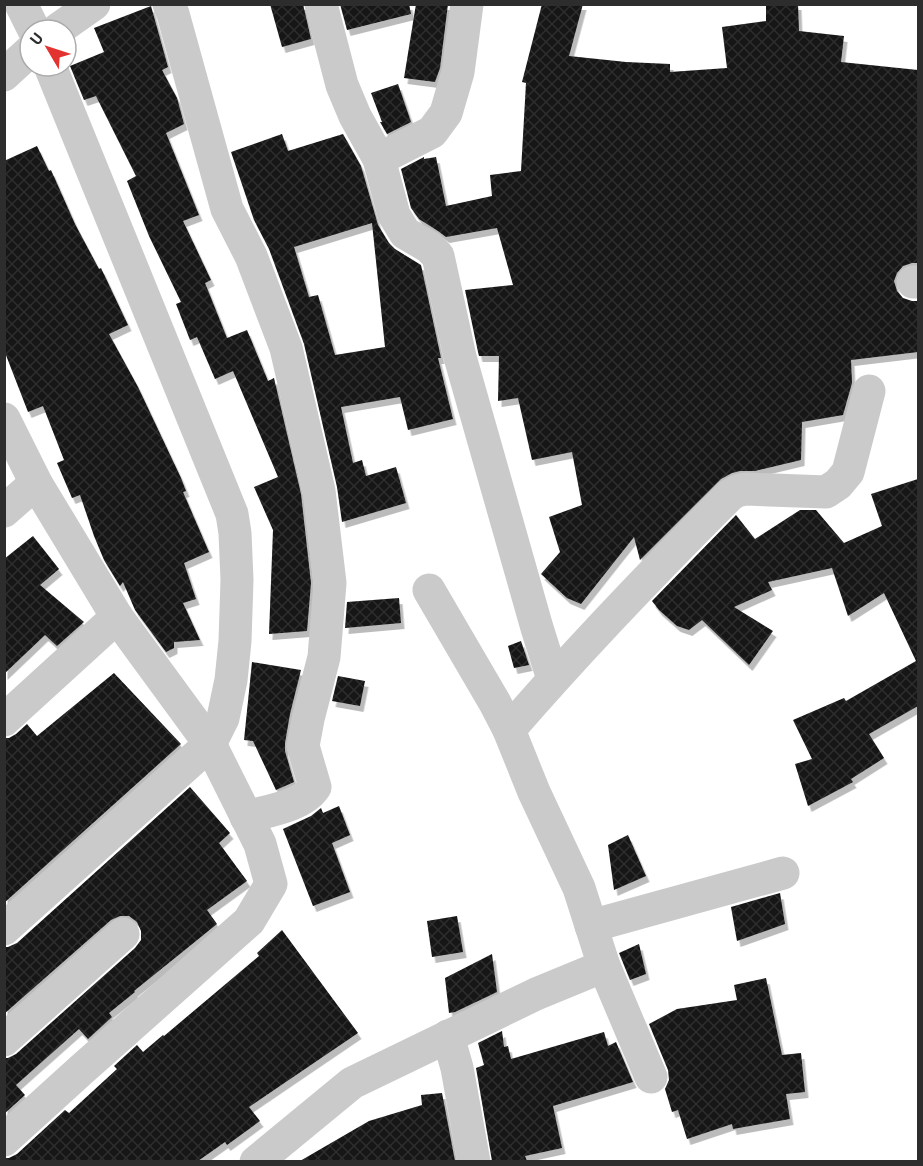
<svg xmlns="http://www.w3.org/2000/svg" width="923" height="1166" font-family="Barlow,sans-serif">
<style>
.building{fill:url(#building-cross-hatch);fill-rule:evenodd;filter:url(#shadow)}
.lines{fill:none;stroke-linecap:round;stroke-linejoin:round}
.minor{stroke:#cacaca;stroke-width:33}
</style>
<defs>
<pattern id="building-cross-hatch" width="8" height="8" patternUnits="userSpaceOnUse" patternTransform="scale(1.5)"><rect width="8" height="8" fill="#141414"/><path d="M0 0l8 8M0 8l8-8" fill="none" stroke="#2e2e2e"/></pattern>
<filter id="shadow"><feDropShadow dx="3.5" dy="6" stdDeviation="0" flood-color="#0004"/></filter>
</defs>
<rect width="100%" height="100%" fill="#fff"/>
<g class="building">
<path d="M 270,4 L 303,4 L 311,39 L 282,47 Z"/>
<path d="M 340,4 L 409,4 L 411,14 L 347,30 Z"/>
<path d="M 416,4 L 448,4 L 440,68 L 435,82 L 404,78 Z"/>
<path d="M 542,4 L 583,4 L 569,56 L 626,62 L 670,64 L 670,72 L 727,68 L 722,27 L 766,21 L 766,4 L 798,4 L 799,31 L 844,36 L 841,62 L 918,70 L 918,263 L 912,263 L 903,266 L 897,273 L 894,281 L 897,291 L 903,298 L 912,301 L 918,301 L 918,352 L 851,360 L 852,383 L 843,415 L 802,422 L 801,460 L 755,471 L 740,471 L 732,473 L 721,479 L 640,560 L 634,537 L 581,604 L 567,598 L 541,574 L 560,552 L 549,517 L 582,505 L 572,452 L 532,460 L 518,398 L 498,401 L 499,356 L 479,356 L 478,352 L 465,290 L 513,285 L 497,228 L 446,237 L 438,231 L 419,219 L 411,208 L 401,169 L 424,157 L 424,159 L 436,157 L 446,206 L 492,196 L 490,175 L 521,171 L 526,83 L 522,82 Z"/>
<path d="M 151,6 L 168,67 L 162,70 L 177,98 L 184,124 L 166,133 L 199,215 L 183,221 L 211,280 L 205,283 L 227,338 L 247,330 L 268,381 L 274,378 L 301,494 L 311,583 L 307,631 L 269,634 L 273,530 L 254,487 L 278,477 L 233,371 L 215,379 L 197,337 L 190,340 L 176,304 L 181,302 L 149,236 L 127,181 L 136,176 L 96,96 L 84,100 L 70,66 L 104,52 L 94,28 Z"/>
<path d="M 398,84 L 411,122 L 387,134 L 380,122 L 382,122 L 371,93 Z"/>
<path d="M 282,134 L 288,151 L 343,134 L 361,166 L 378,225 L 389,243 L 395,249 L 421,265 L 441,358 L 438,358 L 453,419 L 408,430 L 400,397 L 341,407 L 353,463 L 362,460 L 366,476 L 396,467 L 406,503 L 342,522 L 337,487 L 304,344 L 269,249 L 254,220 L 231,152 ZM 372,223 L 385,347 L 335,355 L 318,295 L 309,297 L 294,247 Z"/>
<path d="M 37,146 L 49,171 L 51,170 L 75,224 L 99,269 L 101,268 L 128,325 L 109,334 L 138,387 L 181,478 L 186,491 L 183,492 L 209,552 L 184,563 L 196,599 L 183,603 L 200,640 L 174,642 L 174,648 L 166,652 L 135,610 L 123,582 L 120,586 L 104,560 L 94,536 L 80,495 L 72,498 L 57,463 L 64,460 L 43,406 L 28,412 L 4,350 L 4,161 Z"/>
<path d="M 918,479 L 918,706 L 869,734 L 884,758 L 851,779 L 853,782 L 808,806 L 795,764 L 812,759 L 793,720 L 844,698 L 846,701 L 916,661 L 884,593 L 848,616 L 832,568 L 768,582 L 772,590 L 734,607 L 773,631 L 749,665 L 702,620 L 689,630 L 677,626 L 659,610 L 652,601 L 736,515 L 755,539 L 800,510 L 816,510 L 844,543 L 882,526 L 871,494 Z"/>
<path d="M 33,536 L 59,569 L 40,585 L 84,622 L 57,646 L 45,635 L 4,674 L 4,559 Z"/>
<path d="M 399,598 L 401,623 L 345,628 L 347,602 Z"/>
<path d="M 521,641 L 529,665 L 514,668 L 508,646 Z"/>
<path d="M 252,662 L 301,670 L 290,714 L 285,743 L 285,751 L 294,782 L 276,790 L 253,741 L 244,740 Z"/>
<path d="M 114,673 L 181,744 L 4,903 L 4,738 L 9,738 L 16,734 L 27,724 L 37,736 Z"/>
<path d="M 338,676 L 365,681 L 360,706 L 332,701 Z"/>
<path d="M 190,787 L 230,833 L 219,843 L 247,881 L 207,910 L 217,924 L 134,991 L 135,992 L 109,1013 L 112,1017 L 88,1039 L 79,1029 L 16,1085 L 25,1095 L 4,1114 L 4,1058 L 8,1058 L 16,1054 L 135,948 L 141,940 L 141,931 L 137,922 L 129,916 L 120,916 L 111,920 L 4,1014 L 4,947 L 8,947 L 17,943 Z"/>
<path d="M 339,806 L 350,835 L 332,843 L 350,892 L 313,906 L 283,829 L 311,816 L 321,808 L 323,813 Z"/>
<path d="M 628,835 L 646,876 L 614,890 L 608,845 Z"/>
<path d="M 780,893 L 785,924 L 737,941 L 731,907 Z"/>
<path d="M 457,916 L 463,952 L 432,957 L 427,921 Z"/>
<path d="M 282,930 L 358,1033 L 249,1107 L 260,1121 L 227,1145 L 225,1142 L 198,1161 L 4,1161 L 4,1158 L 9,1158 L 17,1154 L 65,1110 L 69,1113 L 117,1069 L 114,1066 L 137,1045 L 143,1052 L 163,1035 L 164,1036 L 259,956 L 257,953 Z"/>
<path d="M 639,944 L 646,974 L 630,980 L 619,953 Z"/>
<path d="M 492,954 L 497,992 L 455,1012 L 449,1013 L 445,978 Z"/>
<path d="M 766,978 L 782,1055 L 801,1053 L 805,1092 L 786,1094 L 790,1119 L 733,1129 L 732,1124 L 687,1139 L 678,1110 L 672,1112 L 665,1089 L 669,1080 L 668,1070 L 649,1024 L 677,1009 L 737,1000 L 734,985 Z"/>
<path d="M 502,1031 L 504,1047 L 508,1046 L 511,1059 L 604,1032 L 608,1046 L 616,1042 L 633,1082 L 553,1106 L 562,1148 L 525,1156 L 527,1161 L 492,1161 L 476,1068 L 484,1065 L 478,1043 Z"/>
<path d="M 442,1093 L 455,1161 L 300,1161 L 369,1121 L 422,1105 L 421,1095 Z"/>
</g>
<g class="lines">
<g class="minor">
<path d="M 21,4 L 34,30"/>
<path d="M 169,4 L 173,14 L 227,209 L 251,256 L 286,348 L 319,491 L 330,583 L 324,657 L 308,719 L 303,746 L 315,787 C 303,806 267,811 246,817"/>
<path d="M 321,4 L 342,85 L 355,116 L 379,159 L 394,215 L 405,233 L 429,247 L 438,256 L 460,357 L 537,628 L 553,679"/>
<path d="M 57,30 L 94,4"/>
<path d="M 4,75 L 30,51"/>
<path d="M 379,159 L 432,132 L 446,113 L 458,72 L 467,4"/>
<path d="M 913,282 L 918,282"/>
<path d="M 4,419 L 36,483 L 117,617 L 4,720"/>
<path d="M 4,511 L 36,483"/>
<path d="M 429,590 L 495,703 L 509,730"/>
<path d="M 591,926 L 783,873"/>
<path d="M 4,929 L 210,744 L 223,718 L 231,680 L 235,641 L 237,580 L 235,533 L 232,514 L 50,66"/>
<path d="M 604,966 L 579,888 L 534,792 L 509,730 C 579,649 654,571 730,495 L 737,491 L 745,489 L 826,492 L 838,484 L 848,472 L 869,391"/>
<path d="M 448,1036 L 457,1068 L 474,1162"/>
<path d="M 4,1040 L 123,934"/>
<path d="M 4,1140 L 80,1071 L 249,921 L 271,884 L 260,844 L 210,744 L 117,617"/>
<path d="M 256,1162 L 352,1083 L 536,994 L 604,966 L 651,1077"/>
</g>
</g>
<rect width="923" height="1166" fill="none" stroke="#2d2d2d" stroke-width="12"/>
<g transform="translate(48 48) rotate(309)"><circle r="28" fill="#ffffff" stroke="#ababab" stroke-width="1.5"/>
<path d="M0-4.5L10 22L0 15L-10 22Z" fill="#e23331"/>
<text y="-9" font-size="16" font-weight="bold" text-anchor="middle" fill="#2d2d2d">U</text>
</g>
</svg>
